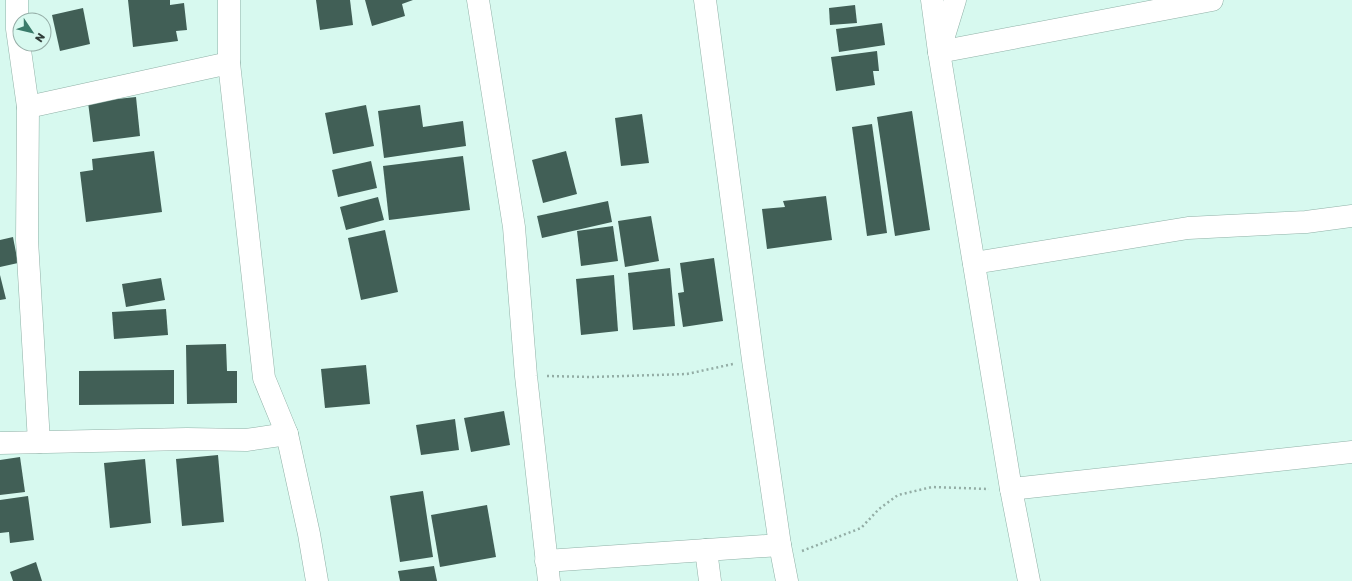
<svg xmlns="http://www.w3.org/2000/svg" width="1352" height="581" font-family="'Golos Text',sans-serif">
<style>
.building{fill:#415f56}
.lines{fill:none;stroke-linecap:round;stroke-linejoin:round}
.minor-casing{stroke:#90b1a7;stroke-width:23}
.path{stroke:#93ada5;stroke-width:2.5;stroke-dasharray:2 3;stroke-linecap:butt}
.minor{stroke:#fff;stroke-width:22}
</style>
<rect width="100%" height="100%" fill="#d7f9ef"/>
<g class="building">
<path d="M 128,0 L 170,0 L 170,5 L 184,3 L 187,30 L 176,31 L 178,41 L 133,47 Z"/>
<path d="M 316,0 L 350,0 L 353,25 L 320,30 Z"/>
<path d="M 365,0 L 413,0 L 402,4 L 405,16 L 372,26 Z"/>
<path d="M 855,5 L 857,23 L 830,25 L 829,8 Z"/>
<path d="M 83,8 L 90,44 L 60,51 L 52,15 Z"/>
<path d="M 882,23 L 885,45 L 839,52 L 836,29 Z"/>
<path d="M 877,51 L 879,71 L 873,71 L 875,85 L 836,91 L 831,57 Z"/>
<path d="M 136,97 L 140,136 L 93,142 L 88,102 Z"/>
<path d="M 366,105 L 374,146 L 333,154 L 325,113 Z"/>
<path d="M 420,105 L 423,127 L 463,121 L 466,146 L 384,158 L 378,111 Z"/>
<path d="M 912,111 L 930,230 L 895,236 L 877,117 Z"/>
<path d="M 642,114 L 649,163 L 621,166 L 615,118 Z"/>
<path d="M 872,124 L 887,233 L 867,236 L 852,127 Z"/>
<path d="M 154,151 L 162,212 L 86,222 L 80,172 L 93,170 L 92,159 Z"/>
<path d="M 566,151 L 577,194 L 543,203 L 532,160 Z"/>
<path d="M 463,156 L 470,210 L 389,220 L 383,166 Z"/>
<path d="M 371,161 L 377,188 L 338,197 L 332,170 Z"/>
<path d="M 826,196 L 832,240 L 767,249 L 762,209 L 785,207 L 783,201 Z"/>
<path d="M 378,197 L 384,220 L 346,230 L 340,207 Z"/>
<path d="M 608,201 L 612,222 L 542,238 L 537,216 Z"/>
<path d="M 651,216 L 659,261 L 625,267 L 618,221 Z"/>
<path d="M 613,226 L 618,261 L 581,266 L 577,231 Z"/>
<path d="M 385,230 L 398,292 L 361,300 L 348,238 Z"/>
<path d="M 13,237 L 18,263 L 0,267 L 0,240 Z"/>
<path d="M 714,258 L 723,321 L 683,327 L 678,293 L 684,292 L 680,263 Z"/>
<path d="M 670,268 L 675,326 L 633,330 L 628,273 Z"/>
<path d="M 0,275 L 6,299 L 0,300 Z"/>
<path d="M 614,275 L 618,331 L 581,335 L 576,279 Z"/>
<path d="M 161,278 L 165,300 L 126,307 L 122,284 Z"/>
<path d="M 166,309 L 168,335 L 114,339 L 112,312 Z"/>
<path d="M 226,344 L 227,371 L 237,371 L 237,403 L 187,404 L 186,345 Z"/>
<path d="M 366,365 L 370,404 L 325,408 L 321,369 Z"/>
<path d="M 174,370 L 174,404 L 79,405 L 79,371 Z"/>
<path d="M 504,411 L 510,445 L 471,452 L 464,418 Z"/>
<path d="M 455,419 L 459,450 L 421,455 L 416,425 Z"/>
<path d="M 218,455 L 224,522 L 182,526 L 176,459 Z"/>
<path d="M 20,457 L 25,492 L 0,495 L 0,460 Z"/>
<path d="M 145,459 L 151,523 L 110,528 L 104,463 Z"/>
<path d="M 423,491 L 433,557 L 400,562 L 390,496 Z"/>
<path d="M 28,496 L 34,540 L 10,543 L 9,532 L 0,533 L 0,500 Z"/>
<path d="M 487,505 L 496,557 L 440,567 L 431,515 Z"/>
<path d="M 36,562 L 42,581 L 13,581 L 10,572 Z"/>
<path d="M 434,566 L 437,581 L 400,581 L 398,571 Z"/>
</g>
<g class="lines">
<defs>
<g id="minor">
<path d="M 17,0 L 17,29 L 28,107 L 27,240 L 39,442"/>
<path d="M 229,0 L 229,63 L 264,378 L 287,434 L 309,534 L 317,581"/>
<path d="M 478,0 L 514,227 L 526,376 L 549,581"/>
<path d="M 705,0 L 753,360 L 780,545 L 787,581"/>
<path d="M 932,0 L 939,52 L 1011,489 L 1029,581"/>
<path d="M 955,0 L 939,52 L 1212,0"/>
<path d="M 28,107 L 229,63"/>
<path d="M 974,263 L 1188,228 L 1306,222 L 1352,216"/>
<path d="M 0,443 L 187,439 L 246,440 L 287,434"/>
<path d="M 1011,489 L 1352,452"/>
<path d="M 706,550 L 710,581"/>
<path d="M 546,561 L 780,545"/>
</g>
</defs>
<use href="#minor" class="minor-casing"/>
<g class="path">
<path d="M 547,376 L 591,377 L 687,374 L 733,364"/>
<path d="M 802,551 L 861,528 L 879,509 L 898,495 L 932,487 L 989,489"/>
</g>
<use href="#minor" class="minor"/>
</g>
<g transform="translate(32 32) rotate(125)"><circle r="19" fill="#d7f9ef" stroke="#95aea7"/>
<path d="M0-3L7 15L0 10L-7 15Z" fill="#3a7b6a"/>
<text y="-6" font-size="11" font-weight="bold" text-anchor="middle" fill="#313e3a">N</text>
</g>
</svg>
